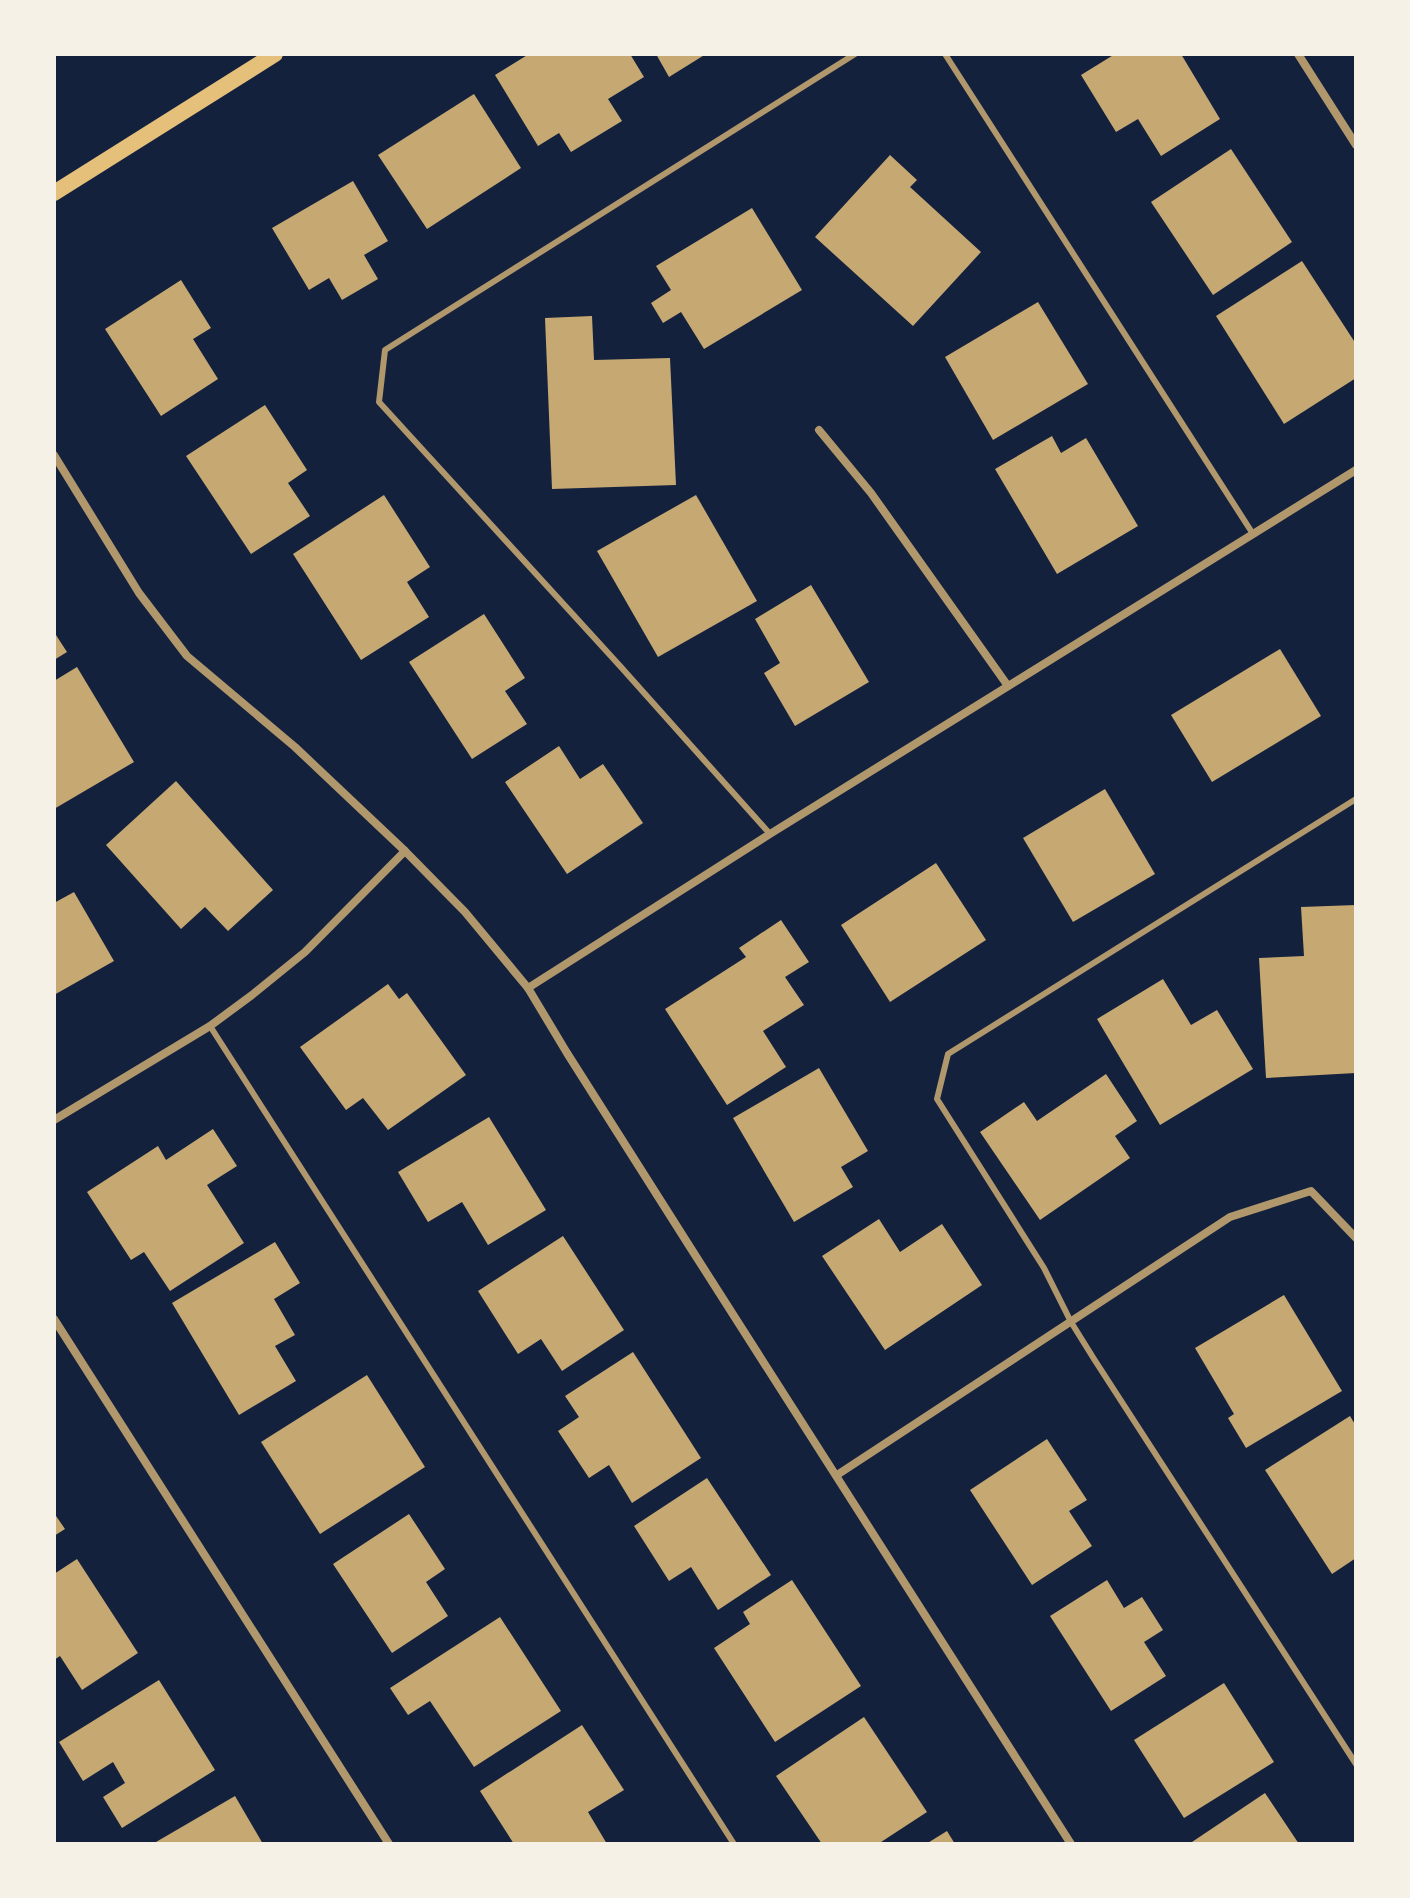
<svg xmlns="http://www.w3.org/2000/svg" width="1410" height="1898" font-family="Barlow,sans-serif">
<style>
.building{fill:#c6a872}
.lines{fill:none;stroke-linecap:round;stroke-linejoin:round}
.service{stroke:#b1986c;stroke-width:6}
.minor{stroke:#b1986c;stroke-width:8}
.secondary{stroke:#e5c07b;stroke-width:16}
</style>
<rect width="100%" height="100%" fill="#14213d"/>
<g class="building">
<path d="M 529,54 L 630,54 L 644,77 L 608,99 L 622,121 L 571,152 L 559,133 L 538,146 L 495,75 Z"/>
<path d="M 656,54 L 706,54 L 669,77 Z"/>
<path d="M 1115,54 L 1181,54 L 1220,119 L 1161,156 L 1138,119 L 1116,132 L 1081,75 Z"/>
<path d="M 474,94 L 521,168 L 427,229 L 378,155 Z"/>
<path d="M 1231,149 L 1292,242 L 1213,295 L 1151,202 Z"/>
<path d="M 890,155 L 917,180 L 910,187 L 981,252 L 913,326 L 815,237 Z"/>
<path d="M 353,181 L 388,241 L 364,255 L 378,279 L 342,300 L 329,278 L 309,290 L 272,228 Z"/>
<path d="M 752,208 L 802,290 L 704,349 L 681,312 L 663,323 L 651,303 L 671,290 L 656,266 Z"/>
<path d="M 1302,261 L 1356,344 L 1356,378 L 1284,424 L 1216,316 Z"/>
<path d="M 181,280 L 211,328 L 193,339 L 218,379 L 161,416 L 105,329 Z"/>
<path d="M 1038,302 L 1088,384 L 993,440 L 945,357 Z"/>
<path d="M 592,316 L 594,360 L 670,358 L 676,485 L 552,489 L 545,318 Z"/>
<path d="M 265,405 L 307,470 L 288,483 L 310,516 L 251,554 L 186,456 Z"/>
<path d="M 1052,436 L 1061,453 L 1086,438 L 1138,526 L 1057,574 L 995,469 Z"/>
<path d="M 384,495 L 430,567 L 407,582 L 429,617 L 361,660 L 293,554 Z"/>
<path d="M 696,495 L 757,601 L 658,657 L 597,551 Z"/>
<path d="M 811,585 L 869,682 L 795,726 L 764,673 L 780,663 L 755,619 Z"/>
<path d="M 484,614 L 525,678 L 505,691 L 527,724 L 472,759 L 409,662 Z"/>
<path d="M 54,632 L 67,652 L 54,660 Z"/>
<path d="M 1280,649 L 1321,716 L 1212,782 L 1171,715 Z"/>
<path d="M 77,667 L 134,762 L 54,809 L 54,681 Z"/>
<path d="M 559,746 L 580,779 L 603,764 L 643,823 L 567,874 L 505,782 Z"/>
<path d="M 176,781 L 273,890 L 228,931 L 205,907 L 181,929 L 106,845 Z"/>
<path d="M 1105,789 L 1155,874 L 1073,922 L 1023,838 Z"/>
<path d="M 936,863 L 986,940 L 890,1002 L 841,925 Z"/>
<path d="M 74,892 L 114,961 L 54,995 L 54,903 Z"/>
<path d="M 1356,905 L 1356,1073 L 1266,1078 L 1259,958 L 1304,956 L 1301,907 Z"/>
<path d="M 781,920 L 809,962 L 785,977 L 804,1005 L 763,1031 L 786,1067 L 727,1105 L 665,1009 L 746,957 L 739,948 Z"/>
<path d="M 1163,979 L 1191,1025 L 1217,1010 L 1253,1069 L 1160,1125 L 1097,1019 Z"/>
<path d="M 388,984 L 399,999 L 407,993 L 466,1075 L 388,1130 L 363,1098 L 346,1110 L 300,1047 Z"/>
<path d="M 819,1068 L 868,1151 L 841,1167 L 853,1187 L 794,1222 L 733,1118 Z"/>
<path d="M 1106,1074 L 1137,1121 L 1115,1136 L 1130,1158 L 1040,1220 L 980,1132 L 1024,1102 L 1037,1121 Z"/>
<path d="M 489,1117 L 546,1210 L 488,1245 L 462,1202 L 428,1222 L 398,1172 Z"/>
<path d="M 213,1129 L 237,1166 L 207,1185 L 244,1243 L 170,1291 L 144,1252 L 131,1260 L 87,1192 L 158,1146 L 166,1160 Z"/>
<path d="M 879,1219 L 900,1252 L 942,1224 L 982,1285 L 885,1350 L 822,1256 Z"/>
<path d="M 563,1236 L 624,1330 L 562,1371 L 541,1339 L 518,1354 L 478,1291 Z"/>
<path d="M 275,1242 L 300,1283 L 274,1299 L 295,1335 L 275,1346 L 296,1381 L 239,1415 L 172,1303 Z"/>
<path d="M 1284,1295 L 1342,1391 L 1246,1448 L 1228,1418 L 1234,1414 L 1195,1348 Z"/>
<path d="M 633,1352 L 701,1458 L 632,1503 L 609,1465 L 589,1478 L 558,1431 L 579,1417 L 565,1396 Z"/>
<path d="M 367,1375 L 425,1467 L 320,1534 L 261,1442 Z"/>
<path d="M 1350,1416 L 1356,1426 L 1356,1558 L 1332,1574 L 1265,1470 Z"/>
<path d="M 1047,1439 L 1087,1500 L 1069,1511 L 1092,1546 L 1032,1585 L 970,1490 Z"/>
<path d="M 707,1478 L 771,1575 L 718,1610 L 691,1567 L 669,1581 L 634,1526 Z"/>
<path d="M 54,1513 L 65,1529 L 54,1536 Z"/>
<path d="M 409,1514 L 445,1569 L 426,1582 L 448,1616 L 392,1653 L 333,1564 Z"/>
<path d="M 77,1559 L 138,1653 L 82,1690 L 60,1656 L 54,1660 L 54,1574 Z"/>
<path d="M 792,1580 L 861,1686 L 775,1742 L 714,1648 L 750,1624 L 743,1612 Z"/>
<path d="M 1107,1580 L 1124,1608 L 1142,1597 L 1163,1630 L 1144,1642 L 1166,1676 L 1111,1711 L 1050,1616 Z"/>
<path d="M 500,1617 L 561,1711 L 474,1767 L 430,1701 L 408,1715 L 390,1688 Z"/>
<path d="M 159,1680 L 215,1770 L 122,1828 L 103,1797 L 125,1783 L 113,1762 L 83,1781 L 59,1742 Z"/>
<path d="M 1224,1683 L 1274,1762 L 1184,1818 L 1134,1740 Z"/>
<path d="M 864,1717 L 927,1812 L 878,1844 L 822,1844 L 776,1776 Z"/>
<path d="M 582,1725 L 624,1790 L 588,1812 L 607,1844 L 514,1844 L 480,1791 Z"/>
<path d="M 1265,1793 L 1299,1844 L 1189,1844 Z"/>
<path d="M 235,1796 L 263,1844 L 157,1844 L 156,1842 Z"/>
<path d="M 947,1831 L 955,1844 L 926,1844 Z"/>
</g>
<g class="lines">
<g class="service">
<path d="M 945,54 L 1253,534"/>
<path d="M 1356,799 L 948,1054 L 937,1099 L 1044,1268 L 1071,1322 L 1094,1359 L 1356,1764"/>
<path d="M 770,834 L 620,666 L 379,402 L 385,350 L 855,54"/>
<path d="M 210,1026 L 734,1844"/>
</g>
<g class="minor">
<path d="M 1298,54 L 1356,145"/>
<path d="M 819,430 L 871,493 L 1008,686"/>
<path d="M 54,455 L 139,593 L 187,656 L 295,747 L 405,851 L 465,912 L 528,988 L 567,1053 L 690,1247 L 1071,1844"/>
<path d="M 528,988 L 770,834 L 1356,470"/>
<path d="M 54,1120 L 210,1026 L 252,995 L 305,952 L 405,851"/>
<path d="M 54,1319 L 389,1844"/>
<path d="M 837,1475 L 1230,1217 L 1311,1191 L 1356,1238"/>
</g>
<path class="secondary" d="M 54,193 L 275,54"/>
</g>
<rect width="1410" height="1898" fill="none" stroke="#f6f1e7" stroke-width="112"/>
</svg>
